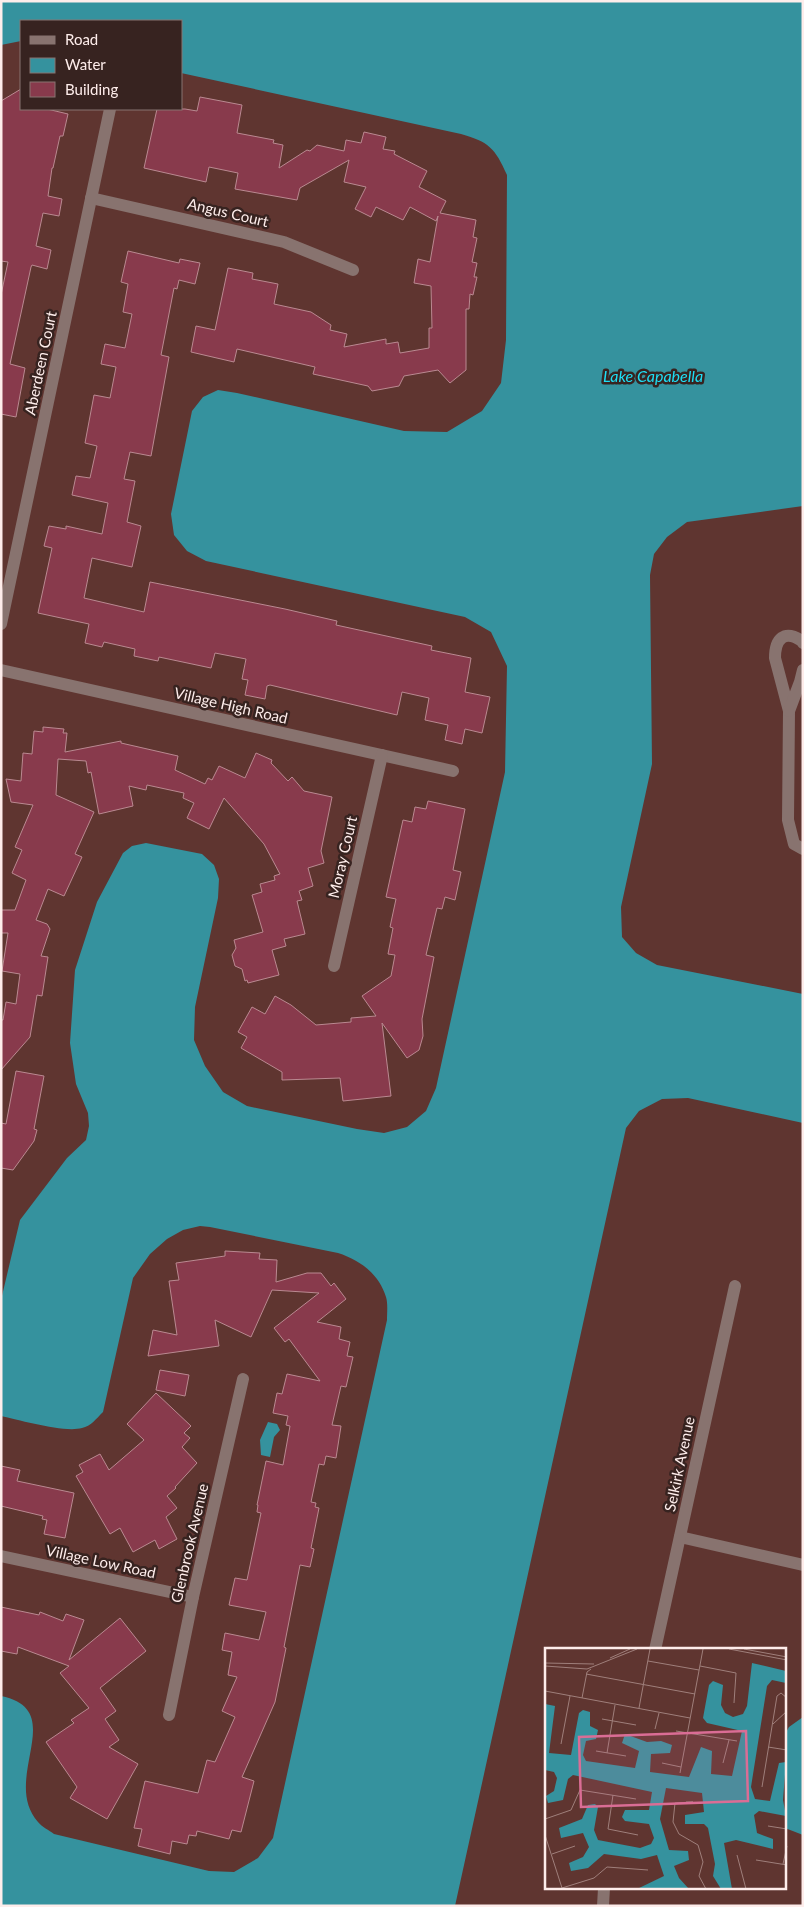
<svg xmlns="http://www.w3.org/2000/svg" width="804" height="1907" font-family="Lato,sans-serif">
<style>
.water{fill:#35929e}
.building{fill:#883a4c;stroke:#ba8991}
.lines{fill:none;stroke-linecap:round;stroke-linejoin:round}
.minor{stroke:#88736f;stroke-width:12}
.labels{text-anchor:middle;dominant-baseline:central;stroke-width:5;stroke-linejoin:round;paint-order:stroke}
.street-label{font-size:15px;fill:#feedeb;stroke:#372320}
.water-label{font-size:16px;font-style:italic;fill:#1edff5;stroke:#372320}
.inset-road{fill:none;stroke:#9f7f7b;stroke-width:1}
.view{fill:#da6d95;fill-opacity:0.15;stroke:#da6d95;stroke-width:2.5}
.inset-edge{fill:none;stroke:#feedeb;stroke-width:2.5}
</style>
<rect width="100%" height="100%" fill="#5f3530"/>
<g class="water">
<path d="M 1,1 L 803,1 L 803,506 L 687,522 L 667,537 L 654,554 L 650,575 L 652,764 L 621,907 L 622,937 L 636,953 L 657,965 L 803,994 L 803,1123 L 688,1098 L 662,1099 L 639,1111 L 626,1128 L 455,1906 L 1,1906 L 1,1696 C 70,1710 0,1779 38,1822 C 42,1827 49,1830 54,1834 L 209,1871 L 234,1872 L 258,1858 L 273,1838 L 387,1320 C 387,1313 388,1303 386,1297 C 379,1274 360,1260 338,1253 L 210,1227 L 200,1226 L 183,1230 L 167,1239 L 150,1254 L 133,1278 L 103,1412 C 96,1419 91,1426 82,1428 C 64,1433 20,1420 1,1416 L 1,1300 L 20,1220 L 67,1158 L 86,1140 L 89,1126 L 88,1113 L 76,1084 L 70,1043 L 75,970 L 97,902 L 123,853 L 132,846 L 146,843 L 202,854 L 214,865 L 219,879 L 218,898 L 195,1007 L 194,1040 L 205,1066 L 223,1092 L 247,1106 L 357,1129 L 384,1133 L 407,1127 L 426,1111 L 436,1088 L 505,772 L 507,666 L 491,632 L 465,617 L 206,561 L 187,551 L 174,535 L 171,514 L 192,411 L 203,397 L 218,390 L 237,393 L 404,431 L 447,432 L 482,411 L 501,383 L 506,340 L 507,175 C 495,148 489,142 461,134 L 181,73 L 181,21 L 21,21 L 21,41 L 1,45 Z"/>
<path d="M 268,1422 L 277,1424 L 280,1430 L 274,1437 L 270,1457 L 261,1455 L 260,1440 Z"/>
<path d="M 803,1717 L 803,1835 L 785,1828 L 785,1734 L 789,1727 Z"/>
</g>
<g class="building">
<path d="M 21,89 L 21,109 L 47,109 L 68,114 L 63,136 L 60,136 L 53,168 L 52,168 L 48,196 L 62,199 L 59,216 L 43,213 L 36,246 L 51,250 L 47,269 L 32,265 L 31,267 L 10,364 L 25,368 L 16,417 L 1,414 L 1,295 L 8,262 L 1,261 L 1,101 Z"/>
<path d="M 200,97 L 242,105 L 237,133 L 274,140 L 273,143 L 283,145 L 279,168 L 307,150 L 310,151 L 317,145 L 344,151 L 346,140 L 361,143 L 364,132 L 386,137 L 383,149 L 395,151 L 394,154 L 427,171 L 419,187 L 446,201 L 440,213 L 476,220 L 473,237 L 477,238 L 472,262 L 477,263 L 474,277 L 477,277 L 473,295 L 470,294 L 469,309 L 466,309 L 466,370 L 450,383 L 438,370 L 404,376 L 399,386 L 372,391 L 368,386 L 313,374 L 315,367 L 237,349 L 234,362 L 191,352 L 196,326 L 215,330 L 228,268 L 253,273 L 252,279 L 278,284 L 274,304 L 311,312 L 331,325 L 330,330 L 347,334 L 344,347 L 386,339 L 386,344 L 398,342 L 400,353 L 429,348 L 429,328 L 432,328 L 431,286 L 414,283 L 418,259 L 430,262 L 438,216 L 436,221 L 410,207 L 403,220 L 376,207 L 371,217 L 355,209 L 366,187 L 344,182 L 349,160 L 300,188 L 297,200 L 235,189 L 238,173 L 209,167 L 206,182 L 144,168 L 157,109 L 185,109 L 197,111 Z"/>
<path d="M 128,251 L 179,263 L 180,259 L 200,263 L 195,284 L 179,280 L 177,289 L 174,288 L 161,355 L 169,357 L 151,456 L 130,452 L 124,479 L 135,481 L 127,522 L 141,526 L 132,567 L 92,558 L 84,598 L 144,612 L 150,582 L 285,609 L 337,621 L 336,625 L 432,646 L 431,650 L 471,658 L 465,692 L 490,697 L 482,733 L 465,729 L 462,744 L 445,740 L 448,725 L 425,720 L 429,698 L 402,692 L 397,715 L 270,685 L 267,686 L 265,699 L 245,695 L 248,680 L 242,679 L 246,659 L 215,653 L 211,668 L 159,657 L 158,661 L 134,656 L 135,649 L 104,642 L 102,647 L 85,643 L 89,624 L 38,613 L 52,548 L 44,546 L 49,526 L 66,529 L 66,526 L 102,534 L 108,503 L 72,495 L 76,476 L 90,478 L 97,446 L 85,443 L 94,395 L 110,398 L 116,367 L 101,364 L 105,344 L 125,348 L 132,314 L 123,312 L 128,284 L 121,282 Z"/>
<path d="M 43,727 L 64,729 L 63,733 L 67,733 L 65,752 L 121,741 L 121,743 L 178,756 L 175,770 L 205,784 L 208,778 L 212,780 L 219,766 L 245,778 L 256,753 L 272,760 L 271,763 L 288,781 L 292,777 L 304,791 L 332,797 L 321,851 L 324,863 L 308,868 L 313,886 L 299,891 L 302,900 L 297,901 L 305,934 L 284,939 L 286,946 L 272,950 L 279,975 L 248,983 L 247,980 L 245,981 L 242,969 L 235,966 L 232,955 L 236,948 L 234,940 L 263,932 L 252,895 L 262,892 L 260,884 L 275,880 L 274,876 L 280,874 L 264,844 L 224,798 L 209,829 L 187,818 L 194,803 L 183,798 L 184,793 L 147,785 L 146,790 L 129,786 L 133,806 L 99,814 L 91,772 L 88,773 L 86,761 L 58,759 L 56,795 L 94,812 L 75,854 L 82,857 L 64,896 L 48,889 L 36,920 L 47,924 L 50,929 L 41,956 L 48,957 L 42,996 L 37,995 L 30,1037 L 1,1070 L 1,1020 L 3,1020 L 6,1002 L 16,1004 L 20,974 L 2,971 L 8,933 L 1,933 L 1,910 L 15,910 L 26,880 L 12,873 L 22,850 L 15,847 L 33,805 L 11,802 L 6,779 L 21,781 L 23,753 L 32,754 L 34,731 L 43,732 Z"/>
<path d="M 428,801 L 465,809 L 453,870 L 461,872 L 455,900 L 445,897 L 442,909 L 437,908 L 426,955 L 434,957 L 422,1019 L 423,1036 L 419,1050 L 407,1058 L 382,1023 L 391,1096 L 343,1101 L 340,1078 L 282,1080 L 282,1072 L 241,1048 L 247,1037 L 238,1032 L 252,1007 L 265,1014 L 275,996 L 291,1005 L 316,1025 L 351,1022 L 351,1018 L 376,1016 L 362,996 L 391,976 L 395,955 L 388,954 L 393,928 L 390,927 L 396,899 L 386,897 L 403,820 L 412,822 L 415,807 L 426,809 Z"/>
<path d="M 16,1071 L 44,1076 L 34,1129 L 37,1130 L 34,1141 L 13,1170 L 1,1168 L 1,1123 L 6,1124 Z"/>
<path d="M 225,1251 L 260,1253 L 259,1259 L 277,1260 L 276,1282 L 307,1273 L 321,1273 L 331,1286 L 334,1283 L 346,1299 L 317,1322 L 341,1327 L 339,1339 L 350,1342 L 347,1356 L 353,1357 L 346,1387 L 341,1386 L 332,1425 L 341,1426 L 336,1458 L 326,1456 L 324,1465 L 319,1464 L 311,1502 L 316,1503 L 315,1507 L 319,1508 L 311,1548 L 314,1549 L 310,1567 L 300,1565 L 284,1647 L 286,1648 L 275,1702 L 242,1777 L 254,1781 L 241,1832 L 232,1830 L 229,1839 L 197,1831 L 196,1836 L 189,1835 L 187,1844 L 172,1841 L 170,1854 L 138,1846 L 142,1829 L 134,1828 L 145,1781 L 198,1793 L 207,1760 L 215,1762 L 235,1717 L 222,1711 L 237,1677 L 228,1675 L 232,1652 L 222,1650 L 225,1633 L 259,1640 L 266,1612 L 229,1605 L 235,1578 L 247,1580 L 261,1513 L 257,1512 L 258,1505 L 257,1505 L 266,1461 L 283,1465 L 290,1426 L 286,1425 L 288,1416 L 273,1413 L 277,1393 L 282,1394 L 287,1374 L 320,1381 L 289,1339 L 285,1342 L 274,1328 L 319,1293 L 272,1290 L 251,1337 L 215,1320 L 219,1346 L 148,1356 L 153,1330 L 177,1335 L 169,1281 L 179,1280 L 176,1263 L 225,1256 Z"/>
<path d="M 160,1370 L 189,1375 L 185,1396 L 156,1390 Z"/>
<path d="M 156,1393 L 191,1426 L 184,1433 L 190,1438 L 182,1447 L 197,1463 L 175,1487 L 176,1488 L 167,1496 L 177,1508 L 166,1517 L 177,1539 L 159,1549 L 155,1540 L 133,1552 L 120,1528 L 110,1534 L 76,1476 L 83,1472 L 79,1465 L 100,1454 L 109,1470 L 144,1440 L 127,1424 Z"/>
<path d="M 1,1466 L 20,1470 L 17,1481 L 74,1493 L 65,1538 L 44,1534 L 47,1520 L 42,1519 L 43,1516 L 1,1506 Z"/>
<path d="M 1,1607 L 39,1615 L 40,1612 L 63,1621 L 66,1614 L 84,1620 L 69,1660 L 120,1618 L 146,1651 L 100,1688 L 116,1711 L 105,1719 L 119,1740 L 109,1747 L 138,1764 L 107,1819 L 70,1798 L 77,1787 L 46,1742 L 74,1723 L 71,1720 L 89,1708 L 60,1673 L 69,1666 L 18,1647 L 17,1654 L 1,1651 Z"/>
</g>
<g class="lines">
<g class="minor">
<path d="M 91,198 L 284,242 L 353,270"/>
<path d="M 1,624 L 110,109"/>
<path d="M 803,643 L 802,641 C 784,629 775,639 775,658 L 789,711 L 788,820 L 794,844 L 803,849"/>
<path d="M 1,670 L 453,771"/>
<path d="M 789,711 L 800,682 L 803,670"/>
<path d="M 334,966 L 382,755"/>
<path d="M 680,1537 L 803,1565"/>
<path d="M 1,1556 L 193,1597"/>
<path d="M 655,1650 L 735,1286"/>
<path d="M 169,1715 L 193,1597 L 243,1379"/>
<path d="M 603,1906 L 604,1888"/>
</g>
</g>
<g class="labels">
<g class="street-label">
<text transform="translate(228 212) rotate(13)">Angus Court</text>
<text transform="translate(40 363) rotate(-78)">Aberdeen Court</text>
<text transform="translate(231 705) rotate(13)">Village High Road</text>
<text transform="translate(342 857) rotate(-77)">Moray Court</text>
<text transform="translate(679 1464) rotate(-78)">Selkirk Avenue</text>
<text transform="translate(189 1543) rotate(-77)">Glenbrook Avenue</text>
<text transform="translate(101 1561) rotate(12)">Village Low Road</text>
</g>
<g class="water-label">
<text x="653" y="375">Lake Capabella</text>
</g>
</g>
<g transform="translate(545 1648)">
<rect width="241" height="241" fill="#5f3530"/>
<path d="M 207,15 L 241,23 L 241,35 L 227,32 L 222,38 L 206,139 L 210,151 L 225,153 L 234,115 L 241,114 L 238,152 L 241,168 L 214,163 L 209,167 L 212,185 L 228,191 L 228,201 L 191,192 L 179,195 L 187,241 L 176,241 L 168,228 L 170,216 L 163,180 L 159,176 L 140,176 L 140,167 L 159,164 L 157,145 L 121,140 L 115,171 L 124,202 L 143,203 L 144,212 L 129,218 L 134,230 L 144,241 L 92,241 L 119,228 L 112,207 L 96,211 L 59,206 L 43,220 L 26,223 L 24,215 L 38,209 L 44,199 L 38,185 L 16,190 L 14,180 L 37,171 L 43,157 L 50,156 L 53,159 L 49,182 L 53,192 L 95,200 L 106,196 L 109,190 L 104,176 L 80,173 L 77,169 L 80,162 L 104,162 L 107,144 L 28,127 L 23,131 L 18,152 L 3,155 L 1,148 L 9,143 L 12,130 L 9,124 L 0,122 L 0,56 L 10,58 L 4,105 L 26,107 L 34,65 L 38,62 L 45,64 L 45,78 L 53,82 L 51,91 L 41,93 L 38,107 L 41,113 L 90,120 L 94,103 L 77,95 L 80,86 L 102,94 L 116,93 L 127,97 L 125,105 L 106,106 L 105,124 L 144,129 L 156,99 L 167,103 L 166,126 L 187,128 L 197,83 L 162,75 L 158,70 L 164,37 L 168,33 L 178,37 L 176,57 L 180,65 L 188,69 L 198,66 L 202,58 Z" fill="#35929e"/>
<path class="inset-road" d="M 184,1 L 242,12M 199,1 L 242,9M 65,10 L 85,1M 103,13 L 154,22M 0,15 L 49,16M 0,18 L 42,21 L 92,1M 155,18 L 191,25 L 189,55M 41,26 L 150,46M 0,43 L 145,70M 37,50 L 42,24 L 46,21M 94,60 L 105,1M 57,71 L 91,77M 228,76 L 242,63M 110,81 L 114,65M 131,83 L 192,93M 16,96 L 25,48M 223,99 L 242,102M 51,103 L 81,108M 62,105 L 70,57M 117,115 L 136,119M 178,115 L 184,92M 135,125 L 158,1M 217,139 L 232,48 L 236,45 L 242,50M 68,147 L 63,181 L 93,187M 141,154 L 148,154 L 130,155 L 128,174 L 134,186 L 153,197 L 158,214 L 154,228 L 161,241M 0,171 L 26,162 L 35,142 L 91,151M 223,178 L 242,181M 0,187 L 17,240M 7,206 L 30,198M 192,207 L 201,241M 211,212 L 242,217M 238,216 L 242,198M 17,240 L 49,230 L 62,219 L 103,222"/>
<path class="view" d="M 201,83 L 203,153 L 36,159 L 34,89 Z"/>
<rect width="241" height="241" class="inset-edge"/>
</g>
<rect width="804" height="1907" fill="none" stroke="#feedeb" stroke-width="5"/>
<rect x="20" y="20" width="162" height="90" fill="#372320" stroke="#877471"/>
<rect x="30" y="36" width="25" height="8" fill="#88736f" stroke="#877471"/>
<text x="65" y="45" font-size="15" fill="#feedeb">Road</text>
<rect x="30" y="58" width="25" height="15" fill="#35929e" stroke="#877471"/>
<text x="65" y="70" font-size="15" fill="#feedeb">Water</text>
<rect x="30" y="82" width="25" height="15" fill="#883a4c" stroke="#877471"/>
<text x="65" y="95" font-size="15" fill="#feedeb">Building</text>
</svg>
